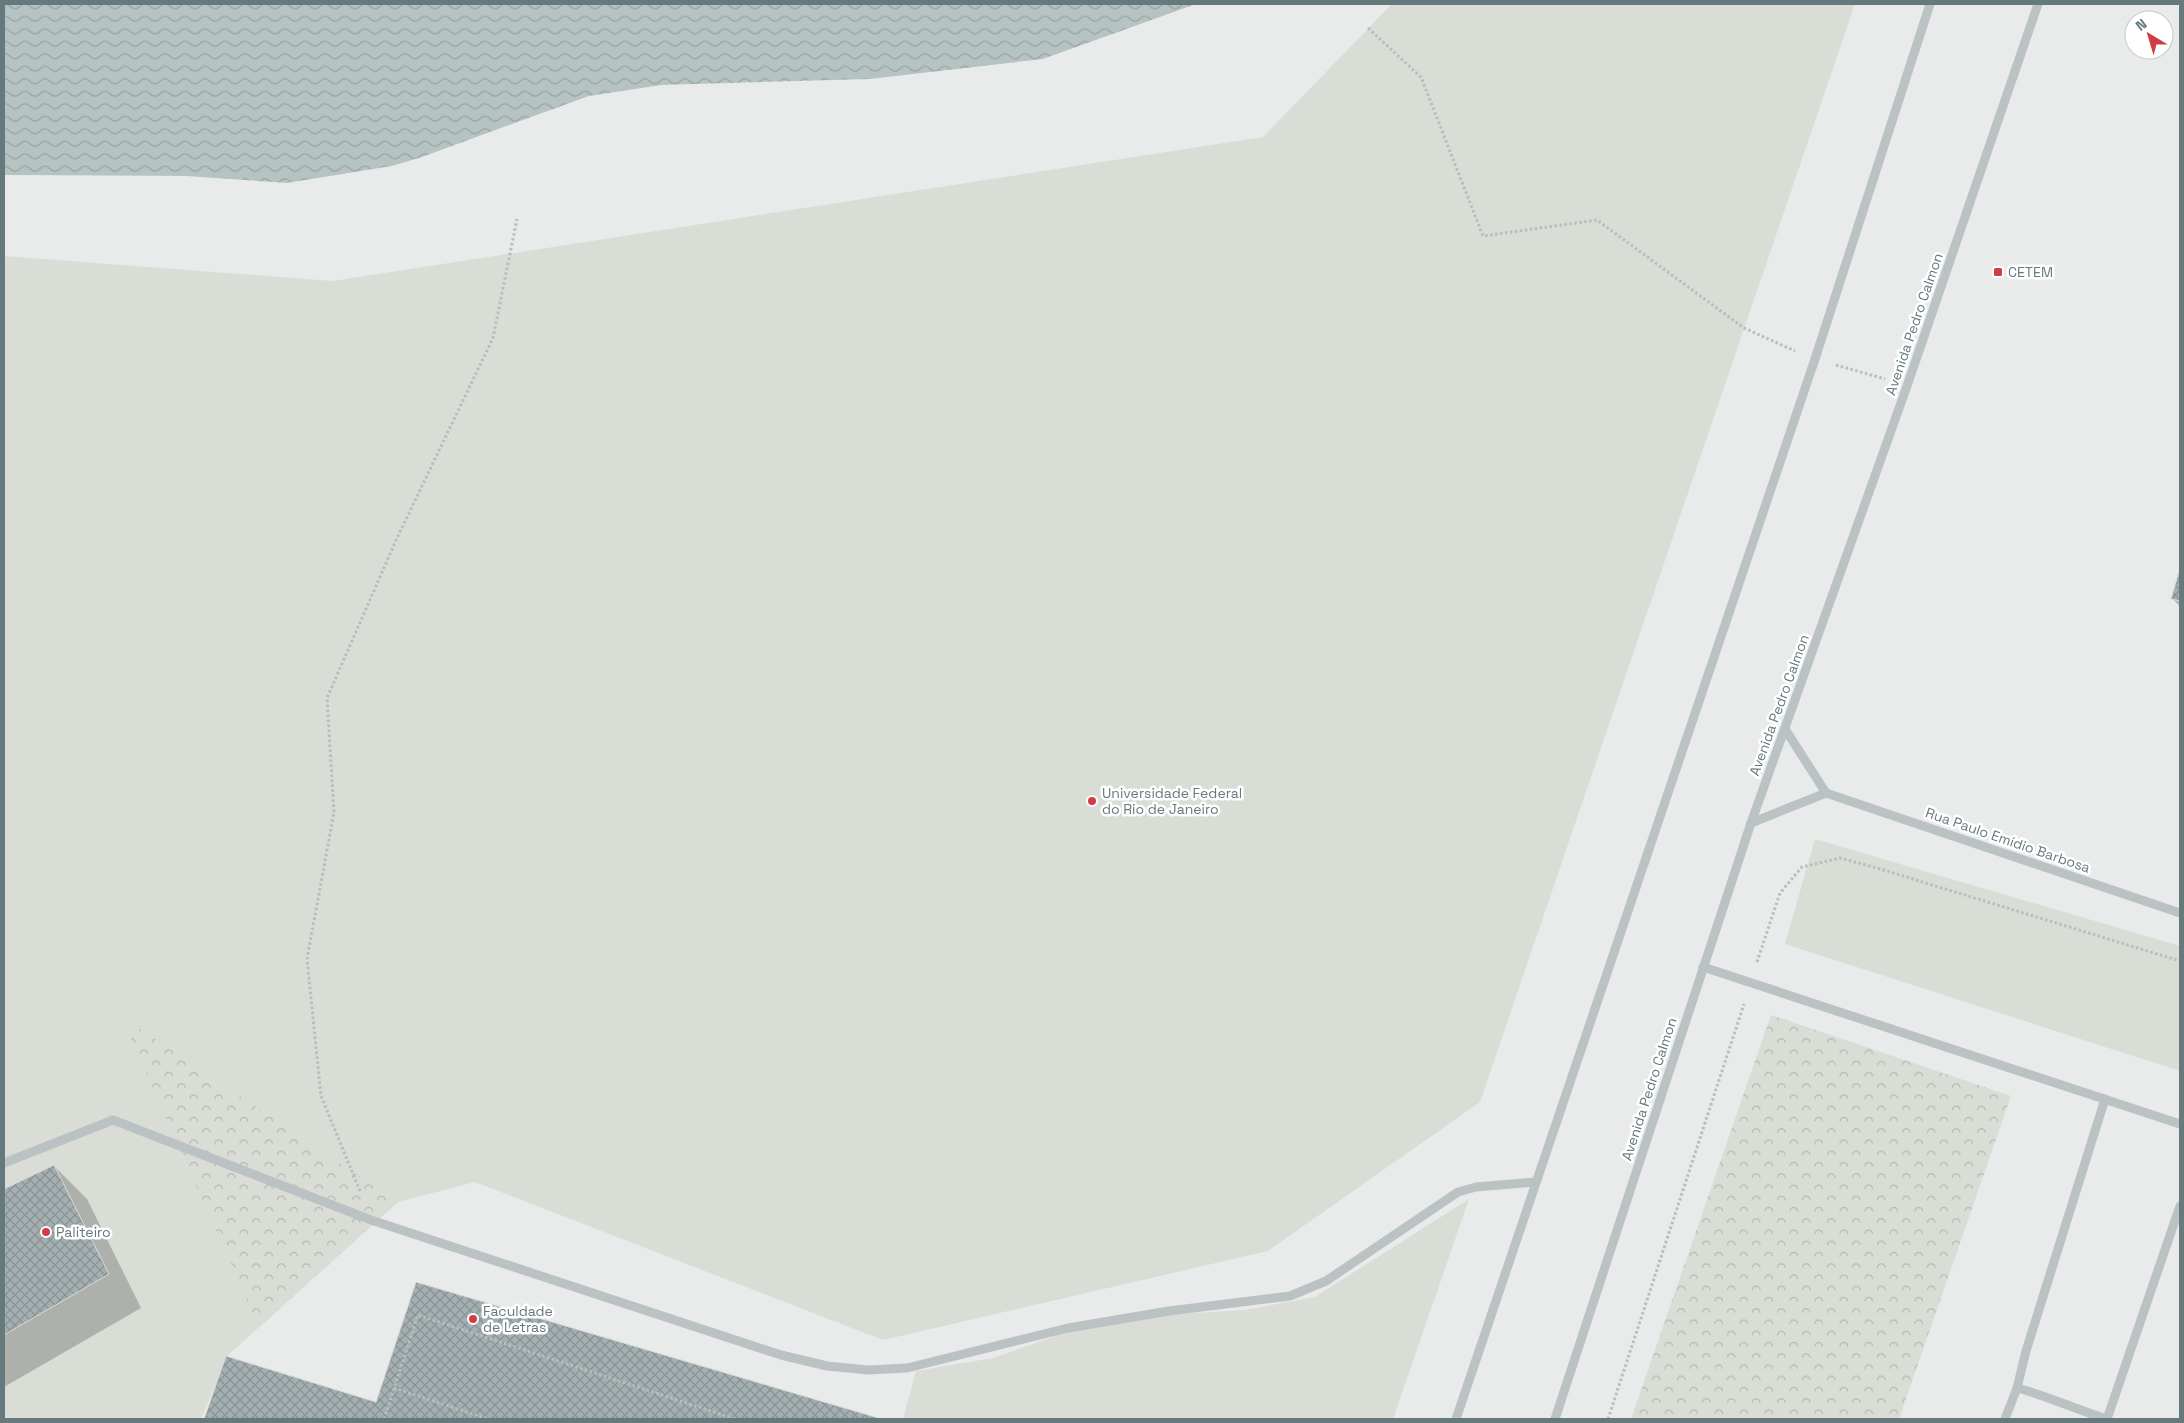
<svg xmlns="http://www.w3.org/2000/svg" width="2184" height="1423" font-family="'Space Grotesk',sans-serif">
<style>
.built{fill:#e9eaea;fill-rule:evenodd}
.grass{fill:#daddd6}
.forest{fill:url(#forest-crowns)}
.water{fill:url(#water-waves)}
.shadow{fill:#0003}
.building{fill:url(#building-cross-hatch);stroke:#dadad9}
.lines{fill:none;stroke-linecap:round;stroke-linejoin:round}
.path{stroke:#b8bdbe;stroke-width:3;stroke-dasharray:2.5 2.5;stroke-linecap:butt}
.minor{stroke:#bbc2c3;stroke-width:9}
.poi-dot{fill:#d13d47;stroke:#fff;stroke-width:2}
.labels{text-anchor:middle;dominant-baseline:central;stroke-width:5;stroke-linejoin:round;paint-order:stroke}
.poi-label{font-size:14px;fill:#667a7e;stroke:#fff;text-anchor:start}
.street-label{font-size:14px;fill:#667a7e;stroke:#fff}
</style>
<defs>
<pattern id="forest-crowns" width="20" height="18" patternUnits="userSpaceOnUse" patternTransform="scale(1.25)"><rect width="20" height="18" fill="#daddd6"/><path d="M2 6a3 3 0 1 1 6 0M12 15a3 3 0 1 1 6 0" fill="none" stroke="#b5b8b3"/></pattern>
<pattern id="water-waves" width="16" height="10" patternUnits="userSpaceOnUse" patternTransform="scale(1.25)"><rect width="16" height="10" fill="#b5c4c3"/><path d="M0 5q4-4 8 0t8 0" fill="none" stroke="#97a4a4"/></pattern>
<pattern id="building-cross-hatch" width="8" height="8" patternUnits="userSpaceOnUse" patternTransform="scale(1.25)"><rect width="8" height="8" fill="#a4afb1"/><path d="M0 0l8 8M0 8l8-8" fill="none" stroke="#899395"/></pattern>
</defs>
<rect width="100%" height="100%" fill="#f8f8f6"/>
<path class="built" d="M 1196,4 L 2180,4 L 2180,1419 L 4,1419 L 4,175 L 185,176 L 287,183 L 392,166 L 422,157 L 589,96 L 662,85 L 870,79 L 1043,59 ZM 2134,20 L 2164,20 L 2164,50 L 2134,50 Z"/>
<g class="grass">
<path d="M 1392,4 L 1855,4 L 1480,1102 L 1268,1251 L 883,1340 L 475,1182 L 398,1202 L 227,1356 L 201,1419 L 4,1419 L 4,256 L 333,281 L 1263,137 Z"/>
<path d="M 1815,839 L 2180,946 L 2180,1071 L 1785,944 Z"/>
<path d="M 1469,1199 L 1393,1419 L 903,1419 L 916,1371 L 993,1358 L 1064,1333 L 1143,1316 L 1245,1310 L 1315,1297 Z"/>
</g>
<g class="forest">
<path d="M 1771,1015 L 2011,1096 L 1899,1419 L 1631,1419 Z"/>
<path d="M 121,1016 L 398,1202 L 259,1327 Z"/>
</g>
<path class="water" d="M 4,4 L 1196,4 L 1043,59 L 870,79 L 662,85 L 589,96 L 422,157 L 392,166 L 287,183 L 185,176 L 4,175 Z"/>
<g class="shadow">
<path d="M 2180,573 L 2180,607 L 2172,598 Z"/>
<path d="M 54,1166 L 87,1199 L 141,1308 L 4,1387 L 4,1191 Z"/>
<path d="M 417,1283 L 878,1419 L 206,1419 L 227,1357 L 377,1404 Z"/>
</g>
<g class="building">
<path d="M 2180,568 L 2180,601 L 2171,599 Z"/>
<path d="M 54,1165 L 109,1274 L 4,1335 L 4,1189 Z"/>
<path d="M 416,1282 L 882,1419 L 204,1419 L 226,1356 L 376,1402 Z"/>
</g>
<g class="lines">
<g class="path">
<path d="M 1368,28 L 1421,77 L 1483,236 L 1597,220 L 1744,328 L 1795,351"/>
<path d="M 1836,365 L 1885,379"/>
<path d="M 1757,962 L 1780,893 L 1802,867 L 1840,858 L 1877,868 L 2180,961"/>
<path d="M 360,1191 L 321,1096 L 307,959 L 334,812 L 327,698 L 397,538 L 493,338 L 517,219"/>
<path d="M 394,1388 L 488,1419"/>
<path d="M 384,1419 L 418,1315 L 735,1419"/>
<path d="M 1608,1419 L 1744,1004"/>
</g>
<g class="minor">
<path d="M 1785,729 L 1826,793 L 2180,913"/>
<path d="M 1751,823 L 1826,793"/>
<path d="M 1703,967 L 2180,1124"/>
<path d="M 2105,1099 L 2026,1351 L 2017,1388 C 2048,1396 2077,1410 2107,1419"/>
<path d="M 4,1163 L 113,1120 L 371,1220 L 781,1355 L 827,1366 L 868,1370 L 907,1368 L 1068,1328 L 1169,1311 L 1290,1296 L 1326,1281 L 1458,1192 L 1476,1187 L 1536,1182"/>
<path d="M 1456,1419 L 1815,359 L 1930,4"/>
<path d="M 1555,1419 L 1751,823 L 1907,386 L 2038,4"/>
<path d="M 2005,1419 L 2017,1388"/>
<path d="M 2107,1419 L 2180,1206"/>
</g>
</g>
<g class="poi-dot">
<rect x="1993" y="267" width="10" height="10" rx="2.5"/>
<circle cx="1092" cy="801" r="5"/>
<circle cx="46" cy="1232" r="5"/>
<circle cx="473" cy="1319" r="5"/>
</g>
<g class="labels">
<g class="poi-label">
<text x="2008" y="272">CETEM</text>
<text x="1102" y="793">Universidade Federal<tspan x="1102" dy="16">do Rio de Janeiro</tspan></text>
<text x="56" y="1232">Paliteiro</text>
<text x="483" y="1311">Faculdade<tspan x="483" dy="16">de Letras</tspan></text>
</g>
<g class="street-label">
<text transform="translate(1914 324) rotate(-71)">Avenida Pedro Calmon</text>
<text transform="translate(1779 705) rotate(-70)">Avenida Pedro Calmon</text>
<text transform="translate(2008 840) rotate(19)">Rua Paulo Emídio Barbosa</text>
<text transform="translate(1649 1089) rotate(-72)">Avenida Pedro Calmon</text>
</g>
</g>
<rect width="2184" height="1423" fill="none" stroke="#667a7e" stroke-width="10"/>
<g transform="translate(2149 35) rotate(322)"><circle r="24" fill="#ffffff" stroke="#c2cacb"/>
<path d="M0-4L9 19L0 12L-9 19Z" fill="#d13d47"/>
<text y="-8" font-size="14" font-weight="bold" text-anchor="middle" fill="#667a7e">N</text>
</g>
</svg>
